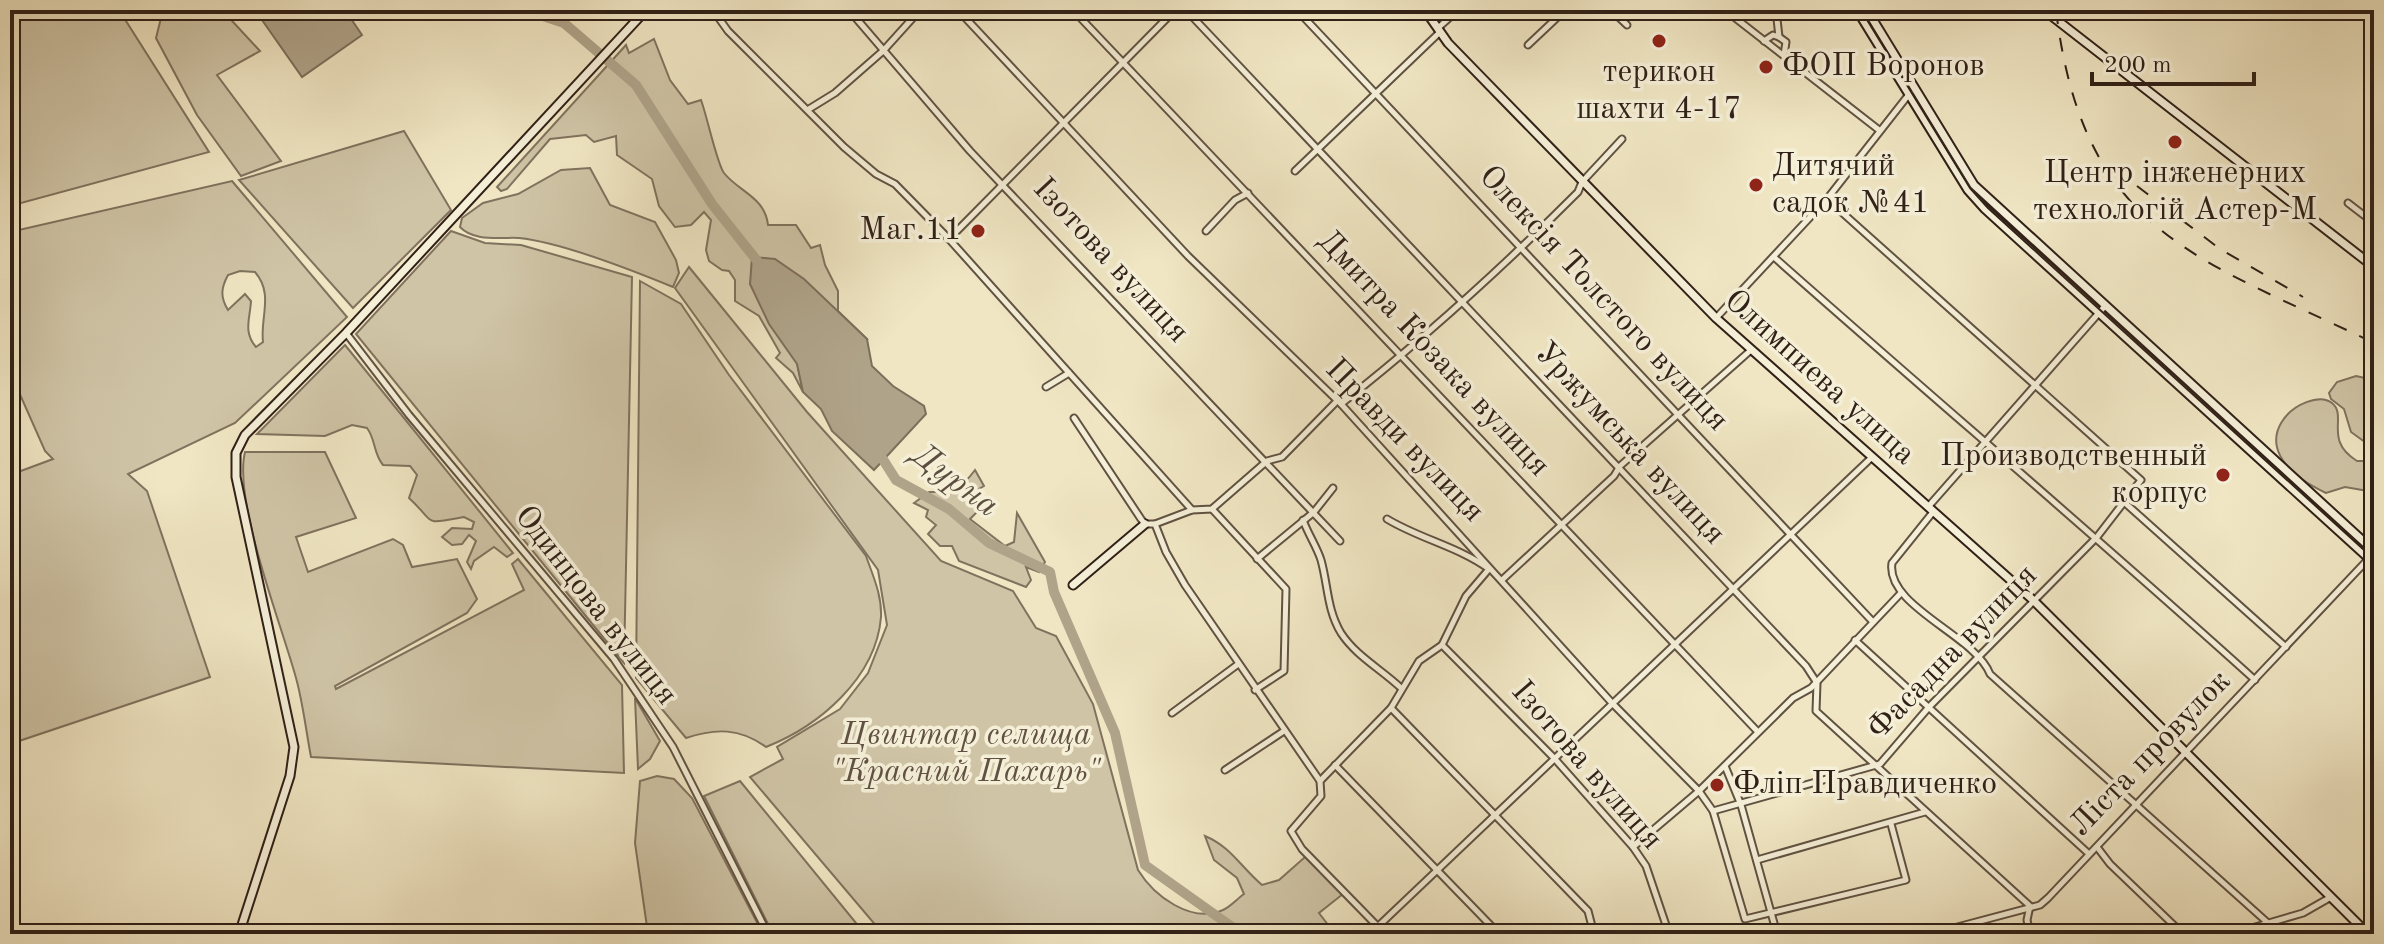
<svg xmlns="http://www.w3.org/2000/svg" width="2384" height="944" font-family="'Old Standard TT',serif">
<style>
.green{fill:#cfc4a6;stroke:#80725e;stroke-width:2;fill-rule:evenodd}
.water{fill:#afa389;stroke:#7c6f5b;stroke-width:2}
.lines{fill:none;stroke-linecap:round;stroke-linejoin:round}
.river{stroke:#afa389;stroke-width:10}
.street-casing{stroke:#605242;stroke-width:9}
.secondary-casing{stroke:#302017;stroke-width:11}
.street{stroke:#f5efd8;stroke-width:5}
.secondary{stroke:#f5efd8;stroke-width:7}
.tram{stroke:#302017;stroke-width:2}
.rail{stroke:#302017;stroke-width:2;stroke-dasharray:14 14;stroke-linecap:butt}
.poi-dot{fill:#8f2418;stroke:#f5efd8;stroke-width:3}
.labels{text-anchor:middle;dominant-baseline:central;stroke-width:7;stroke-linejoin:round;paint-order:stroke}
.poi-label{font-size:32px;fill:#302017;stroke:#f5efd8;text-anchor:start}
.street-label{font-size:32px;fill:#302017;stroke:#f5efd8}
.park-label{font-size:32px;font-style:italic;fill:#605142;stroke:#f5efd8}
.water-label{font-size:34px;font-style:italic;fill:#5c4e3f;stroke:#f5efd8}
</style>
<rect width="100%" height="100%" fill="#f0e6c3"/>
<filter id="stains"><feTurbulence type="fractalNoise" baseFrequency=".0025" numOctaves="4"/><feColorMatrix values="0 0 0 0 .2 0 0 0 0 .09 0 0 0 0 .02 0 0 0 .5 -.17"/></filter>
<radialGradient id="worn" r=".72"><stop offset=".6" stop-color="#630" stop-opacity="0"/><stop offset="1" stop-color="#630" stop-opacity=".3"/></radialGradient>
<g class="green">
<path d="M 10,10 L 119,10 L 209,152 L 10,206 Z"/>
<path d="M 163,10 L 222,10 L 260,51 L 217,75 L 281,161 L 241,176 L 197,115 L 156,38 Z"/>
<path d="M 654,39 L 670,80 L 688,104 L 701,100 C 707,116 717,164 724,173 C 739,192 765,197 768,225 L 796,225 L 811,248 L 820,245 L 825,265 L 838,291 L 838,311 L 867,339 L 797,363 L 803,392 L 793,373 L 776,358 L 780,353 L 759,316 L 735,301 L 735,280 L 729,271 L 722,270 L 709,261 L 706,250 L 711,220 L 704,212 L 691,225 L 675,227 L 659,206 L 652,179 L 617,155 L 616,136 L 594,142 L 586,135 L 550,139 L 507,189 L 501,191 L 497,187 L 626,45 L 629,53 Z"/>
<path d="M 404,131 L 451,210 L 353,308 L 239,180 Z"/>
<path d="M 590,168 L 610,205 L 655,222 L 676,260 L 679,273 L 673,287 C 634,271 560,242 519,238 C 500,237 474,242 460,227 L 462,218 L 483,203 L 518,194 L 561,170 Z"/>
<path d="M 232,181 L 347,317 L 235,423 L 128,474 L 147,491 L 210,677 L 10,744 L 10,475 L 53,459 L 45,451 L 10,372 L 10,232 ZM 240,271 L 255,272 C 274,294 260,317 263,342 L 256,347 C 243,332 250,319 251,301 L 245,294 L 228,310 C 220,297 221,288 228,275 Z"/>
<path d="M 451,231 L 485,243 L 521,245 L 632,277 L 624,663 L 356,334 Z"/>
<path d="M 689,267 L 807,412 L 941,561 L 1013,591 L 1036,628 L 1056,636 L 1093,704 L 1138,870 C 1154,896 1191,924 1223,910 C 1230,907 1237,899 1244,894 L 1237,878 L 1214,860 L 1205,836 C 1231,847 1240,866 1262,885 L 1279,880 L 1305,857 L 1343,894 L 1319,913 L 1335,934 L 883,934 L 750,777 L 783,759 L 777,747 L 840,709 L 868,673 L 887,625 L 878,570 L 675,288 Z"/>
<path d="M 640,281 L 681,304 L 729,375 L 866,556 C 873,576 882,595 881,617 C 876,678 819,726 766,747 C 740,728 716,728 686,738 L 636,678 Z"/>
<path d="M 345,345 L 513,553 L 507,557 L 494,547 L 474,561 L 471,569 L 467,562 L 476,541 L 469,535 L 462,544 L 452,545 L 442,537 L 452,528 L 472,529 L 474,522 L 464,517 C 422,525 437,524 409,498 L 417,475 L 410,466 L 383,465 C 373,453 376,440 367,428 L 352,425 L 325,436 L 257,434 Z"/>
<path d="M 2356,376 L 2374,380 L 2374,492 L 2345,487 L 2326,493 C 2223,444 2308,384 2332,403 C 2348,416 2323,440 2357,461 L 2370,461 L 2373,448 L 2351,432 L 2344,409 L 2331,399 L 2329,393 L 2337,382 Z"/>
<path d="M 245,452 L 325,452 L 356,518 L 296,537 L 308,572 L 393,539 L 403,545 L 412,567 L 457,559 L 477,599 L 467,613 L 335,686 L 336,689 L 524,590 L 512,564 L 518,559 L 622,685 L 624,773 L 311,757 C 306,731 303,703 296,678 C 281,623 233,502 245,452 Z"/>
<path d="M 975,470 L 984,486 L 972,493 L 978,511 L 970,519 L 1005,546 L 1014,542 L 1017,513 L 1045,562 L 1039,572 L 1026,567 L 1031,580 L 1026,587 L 959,561 L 952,546 L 940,546 L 928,534 L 936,525 L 926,517 L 928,510 L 914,503 L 929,492 C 951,493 962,488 975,470 Z"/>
<path d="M 635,698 L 660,741 L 650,759 L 638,769 Z"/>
<path d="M 657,776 L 674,779 L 692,798 L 763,934 L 648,934 L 635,843 L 640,781 Z"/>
<path d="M 740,781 L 865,934 L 773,934 L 704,796 Z"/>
</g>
<g class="water">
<path d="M 255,10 L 345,10 L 362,35 L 302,77 Z"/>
<path d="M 752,257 L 775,259 L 804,279 L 867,339 L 872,366 L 893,386 L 924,406 L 926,414 L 874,470 L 832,431 L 821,409 L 803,392 L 797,364 L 769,324 L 750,284 Z"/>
</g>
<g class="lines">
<g class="river">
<path d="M 525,10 L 564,23 L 636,85 L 712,204 L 762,267"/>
<path d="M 877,450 L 896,480 L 949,509 L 989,543 L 1050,572 L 1054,592 L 1115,733 L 1145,865 L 1242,934"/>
</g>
<defs>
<g id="street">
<path d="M 713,10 L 728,31 L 844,147 L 876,174 L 895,184 L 949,239 L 1192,510"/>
<path d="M 849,10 L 970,151 L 1340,541"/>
<path d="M 958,10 L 1188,256 L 1341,404 L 1612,703 L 1699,791 L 1713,811 L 1745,919 L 1906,880 L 1891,824"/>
<path d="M 1073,10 L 1758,732"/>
<path d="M 1186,10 L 1806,666 L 1817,683 L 1816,711 L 2030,906 L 2027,920 L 2030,934"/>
<path d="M 1297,10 L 1873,622"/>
<path d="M 1611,10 L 1627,25"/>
<path d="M 1725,10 L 1879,130"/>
<path d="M 1438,28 L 1458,10"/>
<path d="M 1779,37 L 1786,42 L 1784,55"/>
<path d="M 1764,41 L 1773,35 L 1779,37 L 1776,10"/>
<path d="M 1528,45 L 1563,12"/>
<path d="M 809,109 L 835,93 L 883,51 L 920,10"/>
<path d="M 1295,171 L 1440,32"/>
<path d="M 2348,203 L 2374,223"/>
<path d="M 1206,231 L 1235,200 L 1248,193"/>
<path d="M 949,239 L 1175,10"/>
<path d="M 1775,258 C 1934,399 2097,537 2255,680"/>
<path d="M 1716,318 L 1827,199 L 1910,93"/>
<path d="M 346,333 L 409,415 L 614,659 L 673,747 L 768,934"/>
<path d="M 1046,387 L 1069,373"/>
<path d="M 1341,404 C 1425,338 1503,267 1578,192 L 1582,182 L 1622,139"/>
<path d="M 1074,418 L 1141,519 L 1145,524 L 1155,524 L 1166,552 L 1185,585 L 1320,781"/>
<path d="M 2124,502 L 2286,647"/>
<path d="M 1928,507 L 2105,306"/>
<path d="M 1212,509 L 1286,589 L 1284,671 L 1255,690"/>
<path d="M 1933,512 L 1892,563 C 1885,606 1976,636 1990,674 L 2268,923"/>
<path d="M 1303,520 C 1308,534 1317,547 1321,560 C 1328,585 1327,610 1341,633 C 1356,656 1381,669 1401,688"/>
<path d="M 1155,524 L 1192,510 L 1212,509 L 1267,461 L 1282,457 L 1336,402"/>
<path d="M 1257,559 L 1314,512 L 1333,488"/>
<path d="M 1502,580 L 1614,476 L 1620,466 L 1751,350"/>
<path d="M 1855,640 L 2088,853"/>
<path d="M 1442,645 L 1554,758 L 1633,847 L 1646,866 L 1669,934"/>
<path d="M 1391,708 L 1588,911 L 1594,934"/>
<path d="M 1172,713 L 1237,665"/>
<path d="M 1335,765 L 1499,934"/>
<path d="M 1725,766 L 1741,805 L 1777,934"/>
<path d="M 1225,770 L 1284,731"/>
<path d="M 1713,811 L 1880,764 L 1929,707 L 2097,537 L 2141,480 L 1827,199"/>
<path d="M 1633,847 L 1699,791 L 1793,698 L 1811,688 L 1901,593"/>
<path d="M 2097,847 L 2110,864 L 2183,934"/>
<path d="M 1757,860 L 1925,812"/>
<path d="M 1370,934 L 1870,459"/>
<path d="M 1385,934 L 1302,849 L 1291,831 L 1321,796 L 1320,781 L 1391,708 L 1419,661 L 1442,645 L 1466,596 L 1489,569 C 1457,546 1420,539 1387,519"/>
<path d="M 1931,934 L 2040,905 L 2048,898 L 2374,553"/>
<path d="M 2231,934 L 2303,913 L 2331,897"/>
</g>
<g id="secondary">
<path d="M 1425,10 L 1448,43 L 1716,318 L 2033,600 L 2368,934"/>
<path d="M 1857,10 L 1968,190 L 1985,209 L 2374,563"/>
<path d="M 1867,10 L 1974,185 L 2374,551"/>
<path d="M 2044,10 L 2374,267"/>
<path d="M 1073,585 L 1145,524"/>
<path d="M 239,934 L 290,776 L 294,747 L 236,477 L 236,453 L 245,435 L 346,333 L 646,10"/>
</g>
</defs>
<use href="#street" class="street-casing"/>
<use href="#secondary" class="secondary-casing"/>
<use href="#street" class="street"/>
<use href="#secondary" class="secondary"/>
<path class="tram" d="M 1861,10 L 1970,188 L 1988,208 L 2374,559"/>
<g class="rail">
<path d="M 2056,10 C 2083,233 2196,257 2374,343"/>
<path d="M 2137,186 L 2220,249 L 2303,297"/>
</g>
</g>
<g class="poi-dot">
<circle cx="1659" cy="41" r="8"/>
<circle cx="1766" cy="67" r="8"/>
<circle cx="2175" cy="142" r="8"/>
<circle cx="1756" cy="185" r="8"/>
<circle cx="978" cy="231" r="8"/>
<circle cx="2223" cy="475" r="8"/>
<circle cx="1717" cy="785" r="8"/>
</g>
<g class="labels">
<g class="poi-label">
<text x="1782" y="67">ФОП Воронов</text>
<text x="1659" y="73" text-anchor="middle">терикон<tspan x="1659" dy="37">шахти 4-17</tspan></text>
<text x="1772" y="167">Дитячий<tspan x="1772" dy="37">садок №41</tspan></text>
<text x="2175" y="174" text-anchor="middle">Центр інженерних<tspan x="2175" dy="37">технологій Астер-М</tspan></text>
<text x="962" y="231" text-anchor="end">Маг.11</text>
<text x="2207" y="457" text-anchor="end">Производственный<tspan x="2207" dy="37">корпус</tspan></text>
<text x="1733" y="785">Фліп Правдиченко</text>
</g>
<g class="street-label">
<text transform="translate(1110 261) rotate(47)">Ізотова вулиця</text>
<text transform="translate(1603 299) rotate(47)">Олексія Толстого вулиця</text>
<text transform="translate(1433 354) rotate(47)">Дмитра Козака вулиця</text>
<text transform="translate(1819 378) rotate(42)">Олимпиева улица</text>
<text transform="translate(1404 441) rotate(46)">Правди вулиця</text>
<text transform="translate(1629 444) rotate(47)">Уржумська вулиця</text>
<text transform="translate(595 606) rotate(52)">Одинцова вулиця</text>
<text transform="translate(1953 653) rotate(-46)">Фасадна вулиця</text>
<text transform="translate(2151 754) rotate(-46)">Ліста провулок</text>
<text transform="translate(1586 766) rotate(49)">Ізотова вулиця</text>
</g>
<g class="park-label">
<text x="966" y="736">Цвинтар селища<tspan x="966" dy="37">"Красний Пахарь"</tspan></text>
</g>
<g class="water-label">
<text transform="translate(955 481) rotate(37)">Дурна</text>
</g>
</g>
<rect width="2384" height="944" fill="none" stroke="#f0e6c3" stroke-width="40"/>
<rect x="12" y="12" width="2360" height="920" fill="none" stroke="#302017" stroke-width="4"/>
<rect x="20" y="20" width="2344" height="904" fill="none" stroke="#302017" stroke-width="2"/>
<path d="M2092 72v12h162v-12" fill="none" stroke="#302017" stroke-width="4"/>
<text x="2104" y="72" font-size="24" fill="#302017" stroke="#f5efd8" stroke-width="6" paint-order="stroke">200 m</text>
<rect width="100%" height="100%" filter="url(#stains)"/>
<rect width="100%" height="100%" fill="url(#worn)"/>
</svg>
